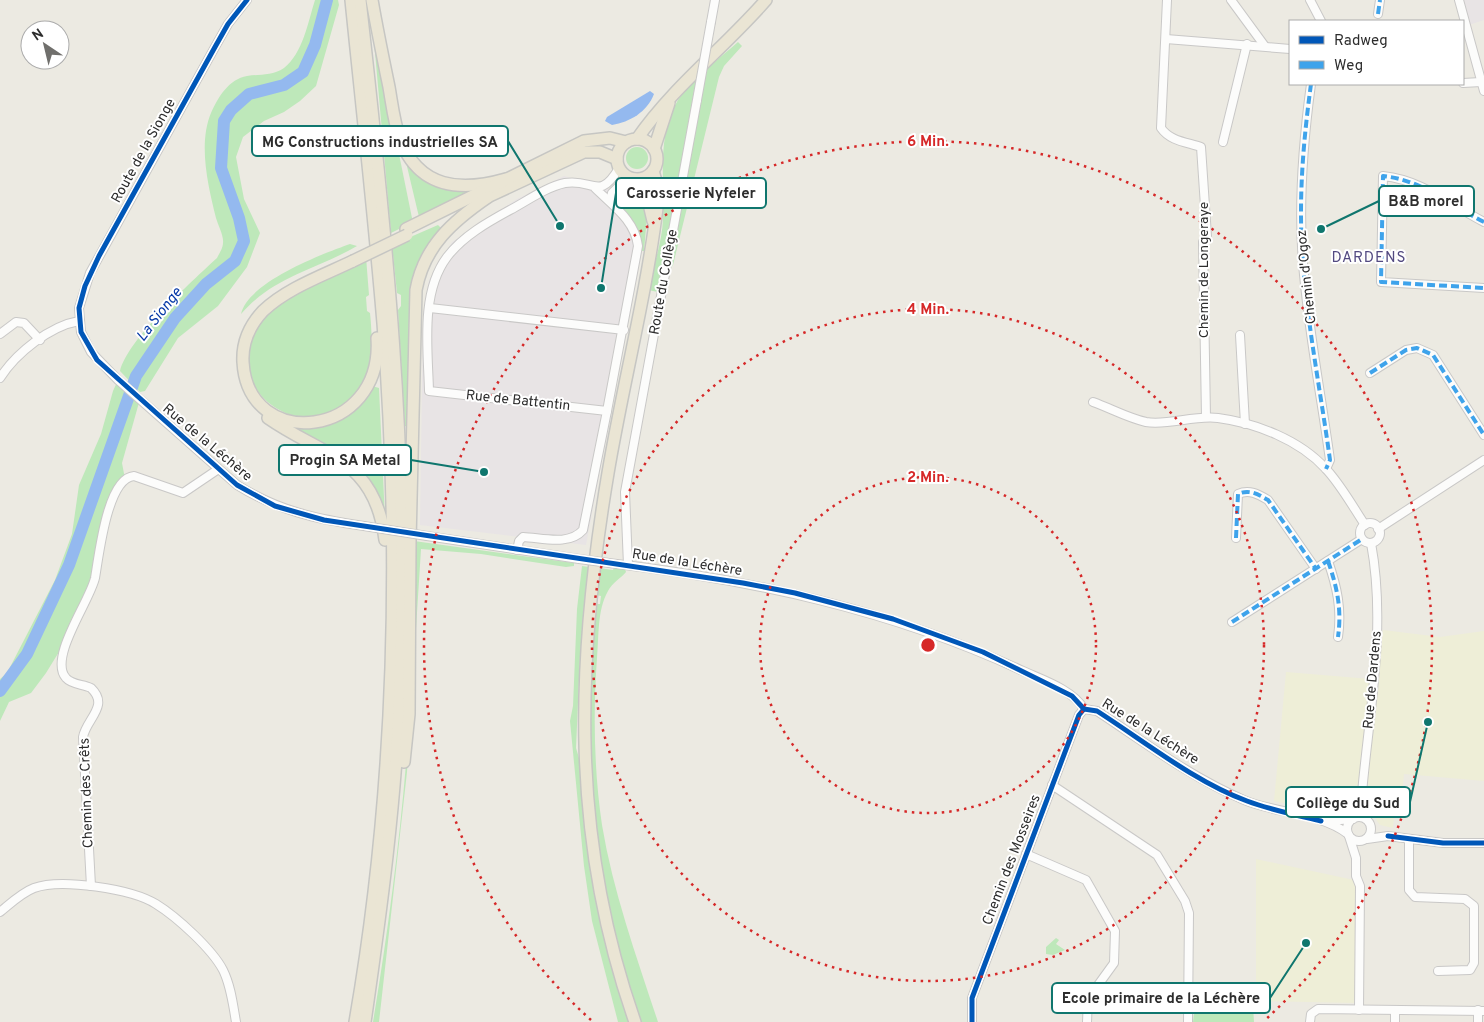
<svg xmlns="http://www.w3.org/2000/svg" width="1484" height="1022" font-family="Overpass,sans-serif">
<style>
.industrial{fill:#e8e4e5}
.education{fill:#eeeed7}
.green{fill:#bee8ba}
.water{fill:#94b9ef}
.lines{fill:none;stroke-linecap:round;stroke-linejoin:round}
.river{stroke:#94b9ef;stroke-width:12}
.minor-casing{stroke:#c9c8c7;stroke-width:10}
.highway-casing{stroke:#c6c6c3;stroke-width:14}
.minor{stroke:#fcfcfb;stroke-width:8}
.highway{stroke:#eae5d4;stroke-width:11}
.minor-bridge-casing{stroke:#c9c8c7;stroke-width:10;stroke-linecap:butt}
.highway-bridge-casing{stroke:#c6c6c3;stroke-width:14;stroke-linecap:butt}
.minor-bridge{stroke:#fcfcfb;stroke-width:8}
.highway-bridge{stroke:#eae5d4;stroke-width:11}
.quiet{stroke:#3ea3eb;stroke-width:4;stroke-dasharray:8 4;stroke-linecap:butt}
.cycleway-casing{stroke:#fff;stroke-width:8}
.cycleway{stroke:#0057b8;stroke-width:5}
.ring{fill:none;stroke:#d62828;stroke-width:2.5;stroke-dasharray:2.5 5}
.labels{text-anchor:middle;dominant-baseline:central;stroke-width:4;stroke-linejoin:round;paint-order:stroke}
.street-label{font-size:14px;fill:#2d2d2d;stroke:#fff}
.neighbourhood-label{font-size:15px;letter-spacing:1px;fill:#534a81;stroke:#fff}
.water-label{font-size:15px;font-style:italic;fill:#073aa7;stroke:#fff}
.centre{fill:#d62828;stroke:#fff;stroke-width:2.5}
.ring-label{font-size:15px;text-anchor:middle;font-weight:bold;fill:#d62828;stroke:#fff;stroke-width:4;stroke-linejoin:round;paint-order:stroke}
.leader{fill:none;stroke:#0f766e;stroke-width:2}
.callout-dot{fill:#0f766e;stroke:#fff;stroke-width:2}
.callout{fill:#fff;stroke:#0f766e;stroke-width:2}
.callout-label{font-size:15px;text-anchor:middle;font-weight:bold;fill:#2d2d2d}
</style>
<rect width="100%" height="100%" fill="#eceae2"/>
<g class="industrial">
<path d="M 1458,0 L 1484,0 L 1484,20 L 1466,26 Z"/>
<path d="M 564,176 L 627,194 L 645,235 L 586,545 L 420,525 L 423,313 L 429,280 L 452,242 L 517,199 Z"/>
</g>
<g class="education">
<path d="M 1383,630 L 1440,637 L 1484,631 L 1484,781 L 1404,774 L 1402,795 L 1396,795 L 1393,828 L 1380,825 L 1377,821 L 1367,801 L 1368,764 Z"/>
<path d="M 1286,672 L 1370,679 L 1357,799 L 1350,812 L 1335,815 L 1274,801 Z"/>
<path d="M 1256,859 L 1354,880 L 1358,884 L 1357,1003 L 1256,1001 Z"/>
</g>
<g class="green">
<path d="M 315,0 L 338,0 L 339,5 L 316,86 L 300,101 L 284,112 L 264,121 L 243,137 L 236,157 L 244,199 L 260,233 L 247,267 L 218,306 L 178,338 L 145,391 L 140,392 L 120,371 C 128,339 191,282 217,258 C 219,254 223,248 223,243 C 224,236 218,225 216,218 C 208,186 198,144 211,113 C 218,97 229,79 247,76 C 260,74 272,76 284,68 C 303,53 308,22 315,0 Z"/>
<path d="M 374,41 L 376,41 L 412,218 L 411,223 L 391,233 Z"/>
<path d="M 738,42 L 742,46 L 724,66 L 719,77 L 673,265 L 670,269 L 704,84 L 694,91 L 658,292 L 648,290 C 653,267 662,243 663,219 C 665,179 656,136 678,100 C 692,78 718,60 738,42 Z"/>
<circle cx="637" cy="158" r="11"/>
<path d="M 405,158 L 410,162 L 474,190 L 419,217 Z"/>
<path d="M 626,187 L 637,191 L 647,216 L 644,251 L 641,251 L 640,241 L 616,204 L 617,192 Z"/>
<path d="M 438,225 L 442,229 L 419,267 L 410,427 L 405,426 L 398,310 L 401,306 L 401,295 L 397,293 L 392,245 Z"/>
<path d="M 350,244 L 357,246 C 316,270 274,276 241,314 C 248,282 322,254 350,244 Z"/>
<path d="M 366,257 L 369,295 L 366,297 L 367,311 L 370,313 C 372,332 373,355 367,373 C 335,467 201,397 264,317 C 282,295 340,271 366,257 Z"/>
<path d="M 118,380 L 140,399 L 122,463 L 125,479 L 118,486 L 94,582 L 70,634 L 46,673 L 31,693 L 9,702 L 0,721 L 0,679 L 7,673 L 55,580 L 72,534 L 79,485 L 101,434 L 113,391 Z"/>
<path d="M 372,386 L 379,388 L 385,519 L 366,480 L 280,420 C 333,431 336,425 372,386 Z"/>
<path d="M 414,541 L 574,563 L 574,566 L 566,567 L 481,554 L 421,549 L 407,772 L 379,1022 L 373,1022 C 390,920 403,816 410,712 C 414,655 413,598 414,541 Z"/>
<path d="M 582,566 L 589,567 L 580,657 L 576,748 L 579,758 C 586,848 602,935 630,1022 L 618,1022 L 592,921 L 584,866 L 570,721 L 573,706 L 577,609 Z"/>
<path d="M 614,567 L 625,569 L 626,572 C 621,578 612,583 608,591 C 597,610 599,637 597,658 C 593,713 594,771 602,825 C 613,892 637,958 658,1022 L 641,1022 C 603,918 586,801 589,691 C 590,662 593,633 595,604 L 600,604 L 601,596 L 596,595 L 599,568 L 613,570 Z"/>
<path d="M 1056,938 L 1059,940 L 1056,944 L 1065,950 L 1053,955 L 1046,954 L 1046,947 Z"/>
<path d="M 1220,1004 L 1253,1006 L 1254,1022 L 1193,1022 L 1195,1005 Z"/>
</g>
<path class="water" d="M 650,91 L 654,94 C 647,112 630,122 612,125 L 605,121 L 607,117 Z"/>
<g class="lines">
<path class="river" d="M 0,691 L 27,654 L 69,565 L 136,376 L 175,318 L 206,284 L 235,261 L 244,241 L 239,218 L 221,168 L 224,121 L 231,110 L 249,94 L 284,85 L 303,72 L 315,45 L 327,0"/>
<defs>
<g id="minor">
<path d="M 247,0 L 228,24 L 215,47 L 90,273 L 79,308 L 81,332 L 91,352 L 118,380 L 237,485 C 279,511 316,519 364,526"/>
<path d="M 1167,0 L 1161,128 C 1170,141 1186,142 1201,147 L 1207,236 L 1203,242 L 1206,417"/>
<path d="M 1231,0 L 1264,45"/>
<path d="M 1310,0 L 1321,21"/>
<path d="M 1459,0 L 1484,91"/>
<path d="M 1378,14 L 1380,0"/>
<path d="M 711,22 L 715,0"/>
<path d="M 1166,39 L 1290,49"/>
<path d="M 1463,83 L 1481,82"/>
<path d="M 1311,84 C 1303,143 1298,202 1303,263 C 1308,329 1321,394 1330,460 L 1326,469"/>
<path d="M 1223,142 L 1247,44"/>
<path d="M 595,188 C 612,205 635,220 638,246 L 607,411 L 429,391 C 428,349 420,293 447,257 C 463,236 488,222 510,210 C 527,201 546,187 565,183 C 593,178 599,202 619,168"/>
<path d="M 610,201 L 612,193 L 628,177"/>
<path d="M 1484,222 C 1449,204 1422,180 1383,176 L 1381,282 L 1484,288"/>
<path d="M 430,308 L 624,330"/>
<path d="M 0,334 L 16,322 L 24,323 L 40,340"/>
<path d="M 1240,335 L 1245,424"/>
<path d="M 1370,373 L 1406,350 L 1417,348 L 1433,355 L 1484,435"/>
<path d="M 0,378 C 16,353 50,326 79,321"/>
<path d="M 1093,402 C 1110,408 1128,418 1146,422 C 1167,426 1194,415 1218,418 C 1256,423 1300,440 1326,469 C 1341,485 1353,507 1365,525"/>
<circle cx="1370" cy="533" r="10"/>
<path d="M 1378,529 L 1484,460"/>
<path d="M 427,536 L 579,559"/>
<path d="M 1236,538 L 1238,494 C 1249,489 1258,494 1268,500 L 1316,569"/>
<path d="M 517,550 L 519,541 L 523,537 C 543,538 569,546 583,530 L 607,411"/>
<path d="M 1328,561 C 1337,587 1342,609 1338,637"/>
<path d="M 609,563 C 753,580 892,610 1023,671 C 1043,680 1073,690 1084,709"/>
<path d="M 628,565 L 625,492 L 697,100"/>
<path d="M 1232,622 L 1362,539"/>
<path d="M 1084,709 L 1097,711 C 1144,742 1192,778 1244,800 C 1277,814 1319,812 1348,834"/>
<path d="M 1052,785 L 1157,855 L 1185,901 L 1189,913 L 1188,1022"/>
<path d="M 1360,817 C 1366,726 1388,634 1371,543"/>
<circle cx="1359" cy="829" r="12"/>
<path d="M 1328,821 L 1353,819"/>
<path d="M 1349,836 L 1356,858 L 1356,876 L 1360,886 L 1359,1010"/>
<path d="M 1367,839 L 1388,836 L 1443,843 L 1484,843"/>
<path d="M 1409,840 L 1409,890 L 1415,897 L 1465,899 L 1474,906 L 1474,963 L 1470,970 L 1438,971"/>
<path d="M 1026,854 L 1086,880 L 1115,931 L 1114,963 L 1088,999 L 1087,1022"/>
<path d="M 91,886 L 83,737 C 86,719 110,706 91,688 C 83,684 72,685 66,678 C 48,658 90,601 95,578 C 99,556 107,478 134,476 L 183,493 L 217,470"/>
<path d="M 0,912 C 10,904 21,893 34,888 C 61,878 132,889 156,904 C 177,917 212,949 223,970 C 231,986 233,1005 236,1022"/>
<path d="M 972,1022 L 972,998 L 1079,715 L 1084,709"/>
<path d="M 1310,1022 L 1311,1014 L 1318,1009 L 1484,1011"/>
<path d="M 1395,1022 L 1395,1011"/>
<path d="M 1478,1022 L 1478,1010"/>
</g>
<g id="highway">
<path d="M 351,0 C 362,108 374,215 383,323 C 401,556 395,792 355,1022"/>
<path d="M 360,0 C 386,229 410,459 400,689 C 396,801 381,911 365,1022"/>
<path d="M 372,0 C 377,29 383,58 389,87 C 392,104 394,123 400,139 C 419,189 461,192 506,179"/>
<path d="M 637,139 C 673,87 724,48 766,0"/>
<circle cx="637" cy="159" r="20"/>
<path d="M 654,149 L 669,103"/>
<path d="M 635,179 L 649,204 L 653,221"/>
<path d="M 483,199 L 584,152 L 600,152 L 617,159"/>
<path d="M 406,229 L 584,141 L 610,138 L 626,142"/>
<path d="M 353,261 C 324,275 287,288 263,311 C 250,325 242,343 243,362 C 248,453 384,439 377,338"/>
<path d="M 268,418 C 324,457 375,458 385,540"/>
<path d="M 404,762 L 409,714 L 410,541 L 416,290 C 424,246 453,221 488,197"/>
<path d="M 635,1022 C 570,837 576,663 608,473 C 623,384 646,296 657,208 L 656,181 L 653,171"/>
</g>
</defs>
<use href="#minor" class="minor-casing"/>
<use href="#highway" class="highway-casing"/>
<use href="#minor" class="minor"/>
<use href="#highway" class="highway"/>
<defs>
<g id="minor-bridge">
<path d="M 697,100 L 711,22"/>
<path d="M 364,526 L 427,536"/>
<path d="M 579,559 L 609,563"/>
</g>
<path id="highway-bridge" d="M 353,261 L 407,235"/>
</defs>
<use href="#minor-bridge" class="minor-bridge-casing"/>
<use href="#highway-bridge" class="highway-bridge-casing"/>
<use href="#minor-bridge" class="minor-bridge"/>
<use href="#highway-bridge" class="highway-bridge"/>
<g class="quiet">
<path d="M 1378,14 L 1380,0"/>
<path d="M 1311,84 C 1303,143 1298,202 1303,263 C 1308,329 1321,394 1330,460 L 1326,469"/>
<path d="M 1484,222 C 1449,204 1422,180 1383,176 L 1381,282 L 1484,288"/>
<path d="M 1370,373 L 1406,350 L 1417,348 L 1433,355 L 1484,435"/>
<path d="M 1236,538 L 1238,494 C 1249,489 1258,494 1268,500 L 1316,569"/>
<path d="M 1328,561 C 1337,587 1342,609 1338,637"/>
<path d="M 1232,622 L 1362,539"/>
</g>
<defs>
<g id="cycleway">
<path d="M 247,0 L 228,24 L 215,47 L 99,256 L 85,286 L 79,308 L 81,332 L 97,360 L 237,485 L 275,506 L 324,520 L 743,583 L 795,593 L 893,619 L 983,652 L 1072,696 L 1084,709"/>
<path d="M 1084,709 L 1097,711 C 1144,741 1195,782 1247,801 C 1271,810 1296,815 1321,821"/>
<path d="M 1388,836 L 1443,843 L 1484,843"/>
<path d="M 972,1022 L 972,998 L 1079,715 L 1084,709"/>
</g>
</defs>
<use href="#cycleway" class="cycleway-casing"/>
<use href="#cycleway" class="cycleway"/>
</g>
<g class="ring">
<circle cx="928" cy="645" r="168"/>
<circle cx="928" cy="645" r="336"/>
<path d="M591 1020A504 504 0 1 1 1265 1020"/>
</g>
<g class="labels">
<g class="street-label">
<text transform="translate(144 151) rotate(-61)">Route de la Sionge</text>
<text transform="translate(1204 270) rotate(-90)">Chemin de Longeraye</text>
<text transform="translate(1307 277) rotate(-96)">Chemin d'Ogoz</text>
<text transform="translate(664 282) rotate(-80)">Route du Collège</text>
<text transform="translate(518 401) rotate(6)">Rue de Battentin</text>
<text transform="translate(207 443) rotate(40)">Rue de la Léchère</text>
<text transform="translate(687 563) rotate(9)">Rue de la Léchère</text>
<text transform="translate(1373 680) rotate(-85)">Rue de Dardens</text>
<text transform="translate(1150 732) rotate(32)">Rue de la Léchère</text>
<text transform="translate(87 793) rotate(-92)">Chemin des Crêts</text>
<text transform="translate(1012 860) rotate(-69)">Chemin des Mosseires</text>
</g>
<g class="neighbourhood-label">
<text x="1369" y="258">DARDENS</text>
</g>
<g class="water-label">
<text transform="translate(160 315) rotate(-52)">La Sionge</text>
</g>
</g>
<circle cx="928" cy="645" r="8" class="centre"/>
<g class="ring-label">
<text x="928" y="146">6 Min.</text>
<text x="928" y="314">4 Min.</text>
<text x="928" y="482">2 Min.</text>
</g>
<path class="leader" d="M560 226L508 141M601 288L616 193M1321 229L1379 201M484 472L411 460M1428 722L1410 802M1306 943L1270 998"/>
<g class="callout-dot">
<circle cx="560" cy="226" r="5"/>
<circle cx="601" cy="288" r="5"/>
<circle cx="1321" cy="229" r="5"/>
<circle cx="484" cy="472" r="5"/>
<circle cx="1428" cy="722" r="5"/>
<circle cx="1306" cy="943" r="5"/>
</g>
<g class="callout">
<rect x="252" y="126" width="256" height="30" rx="5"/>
<rect x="616" y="178" width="150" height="30" rx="5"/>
<rect x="1379" y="186" width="95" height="30" rx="5"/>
<rect x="279" y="445" width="132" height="30" rx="5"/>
<rect x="1286" y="787" width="124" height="30" rx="5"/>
<rect x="1052" y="983" width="218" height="30" rx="5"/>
</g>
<g class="callout-label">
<text x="380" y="147">MG Constructions industrielles SA</text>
<text x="691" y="198">Carosserie Nyfeler</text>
<text x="1426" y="206">B&amp;B morel</text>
<text x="345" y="465">Progin SA Metal</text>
<text x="1348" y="808">Collège du Sud</text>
<text x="1161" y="1003">Ecole primaire de la Léchère</text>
</g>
<rect x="1289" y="20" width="175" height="65" fill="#ffffff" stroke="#ababab"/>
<rect x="1299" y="36" width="25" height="8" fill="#0057b8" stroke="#ababab"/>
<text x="1334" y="45" font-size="15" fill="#2d2d2d">Radweg</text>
<rect x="1299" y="61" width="25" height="8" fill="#3ea3eb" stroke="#ababab"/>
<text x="1334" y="70" font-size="15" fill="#2d2d2d">Weg</text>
<g transform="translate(45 45) rotate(325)"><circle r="24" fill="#ffffff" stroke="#ababab"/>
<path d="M0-4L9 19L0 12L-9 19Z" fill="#706f6c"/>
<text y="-8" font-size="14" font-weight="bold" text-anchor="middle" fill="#2d2d2d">N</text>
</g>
</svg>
